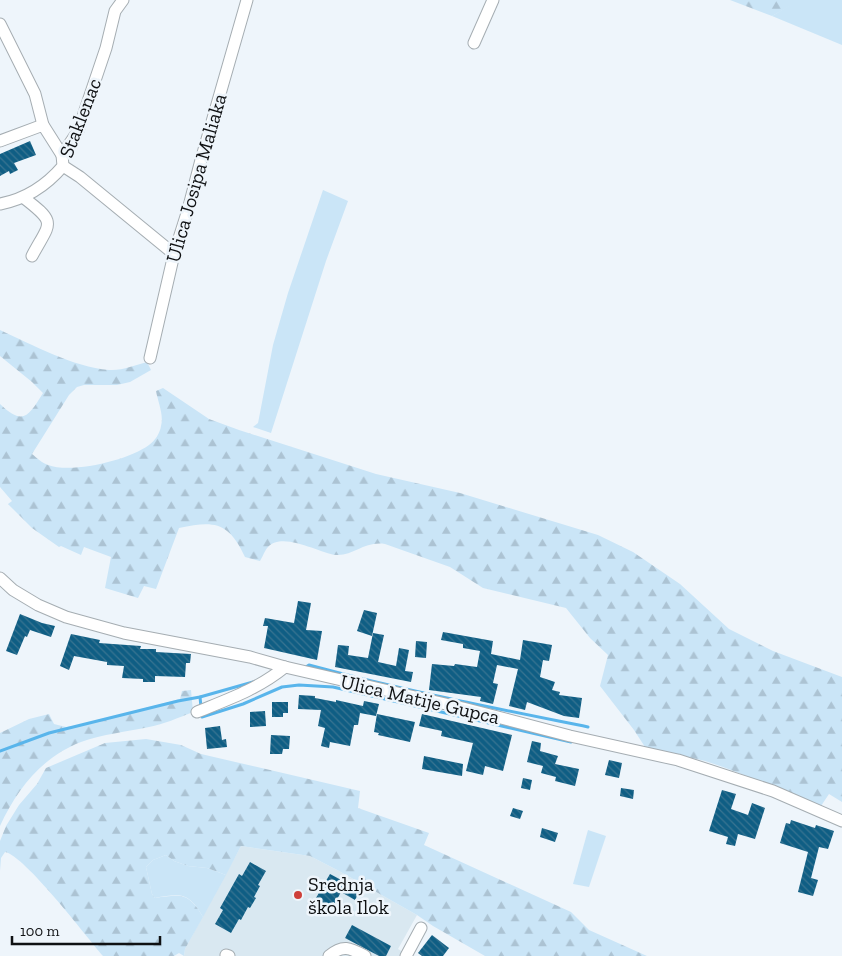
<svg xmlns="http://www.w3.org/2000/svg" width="842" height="956" font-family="'Zilla Slab',serif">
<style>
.built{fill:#d9e8f1}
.green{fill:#cae5f7}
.forest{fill:url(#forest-firs)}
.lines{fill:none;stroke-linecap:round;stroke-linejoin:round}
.stream{stroke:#59b5eb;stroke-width:3}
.building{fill:url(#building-back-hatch)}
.minor-casing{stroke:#a5adb2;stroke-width:13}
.minor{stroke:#fff;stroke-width:11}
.poi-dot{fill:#ce403a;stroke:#eef5fb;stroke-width:2}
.labels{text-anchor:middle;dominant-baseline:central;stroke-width:5;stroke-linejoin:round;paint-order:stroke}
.street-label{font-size:20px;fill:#0f1113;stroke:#eef5fb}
.poi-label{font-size:20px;fill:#0f1113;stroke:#eef5fb;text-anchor:start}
</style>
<defs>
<pattern id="forest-firs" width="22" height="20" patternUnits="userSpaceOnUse" patternTransform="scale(1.25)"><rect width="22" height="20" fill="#cae5f7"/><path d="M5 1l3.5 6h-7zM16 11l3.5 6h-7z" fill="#acc3d3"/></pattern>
<pattern id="building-back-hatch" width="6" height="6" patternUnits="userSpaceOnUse" patternTransform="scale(1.25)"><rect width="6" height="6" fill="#0f5e84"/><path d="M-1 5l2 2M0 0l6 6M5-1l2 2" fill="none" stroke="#397491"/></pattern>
</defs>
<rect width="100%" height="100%" fill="#eef5fb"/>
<path class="built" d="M 241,846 L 310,856 L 339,871 L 417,915 L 398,949 L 403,952 L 402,956 L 184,956 L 185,949 Z"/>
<g class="green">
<path d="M 799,0 L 842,0 L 842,45 L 772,16 Z"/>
<path d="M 323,190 L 348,201 L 326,261 L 271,433 L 253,427 L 258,423 L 259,418 L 273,345 L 288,293 Z"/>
<path d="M 588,830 L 606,836 L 589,887 L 573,884 Z"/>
<path d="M 166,855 L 174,861 L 188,866 L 207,868 L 226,875 L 203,917 C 189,893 182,893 155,898 L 152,894 L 146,867 L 153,860 Z"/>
</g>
<g class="forest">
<path d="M 730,0 L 799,0 L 799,1 L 772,16 Z"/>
<path d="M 0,330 C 33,345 73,367 109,370 C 122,371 135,365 147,362 L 151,370 L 130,382 L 117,385 L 84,385 L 77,387 L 69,395 L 32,454 C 37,458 42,463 48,465 C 72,474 129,460 149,445 C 155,441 160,433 161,426 C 164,415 158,402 156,391 L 163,388 L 209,419 L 239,430 L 376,474 L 460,493 L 598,535 L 633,552 L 680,584 L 729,629 L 773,651 L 842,677 L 842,802 L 829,794 L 819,809 C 782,791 744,773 705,761 C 685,756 665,752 645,747 L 634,730 L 600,686 L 608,655 L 590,638 L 566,608 L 483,588 L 450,567 L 385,544 C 364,541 354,556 336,555 C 319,553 283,531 268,547 C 265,550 263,556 260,561 L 245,557 C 228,521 214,521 179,528 L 156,589 L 144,586 L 138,598 L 105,588 L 111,557 L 84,547 L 81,555 L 61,546 L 59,547 L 32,528 L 8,504 L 12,501 L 0,487 L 0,404 C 24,427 29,415 43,393 L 32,382 L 0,356 Z"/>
<path d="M 191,690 L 193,712 C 178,718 164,724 149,727 C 126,732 103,734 81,742 C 42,757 17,789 0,826 L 0,733 L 29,719 L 49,714 L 54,724 L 66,727 L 81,725 L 180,699 L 182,691 Z"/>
<path d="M 146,739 L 181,745 L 201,754 L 360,791 L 358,808 L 429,833 L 424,845 L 571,912 L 589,930 L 647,956 L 485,956 L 433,926 L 417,915 L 339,871 L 310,856 L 241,846 L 226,875 L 207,868 L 188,866 L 174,861 L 166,855 L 153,860 L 146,867 L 152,894 L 155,898 C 182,894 189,893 203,917 L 185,949 L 184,956 L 179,953 L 174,956 L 103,956 C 86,936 25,856 5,852 L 1,858 L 0,871 L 0,841 L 6,826 L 19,805 L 37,784 L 46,768 L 105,743 Z"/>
</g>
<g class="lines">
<g class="stream">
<path d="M 306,667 L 309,665 C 401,690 494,708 588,727"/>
<path d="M 200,697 L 201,707"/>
<path d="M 202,714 L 202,717 L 243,704 L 282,687 L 299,685 L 333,687 L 571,742"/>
<path d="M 0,751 L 49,733 L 178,701 L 200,697 L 253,682"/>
</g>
</g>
<g class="building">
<path d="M 30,141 L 36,155 L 14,163 L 18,170 L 10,174 L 9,171 L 0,176 L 0,154 Z"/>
<path d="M 298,601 L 311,603 L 306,630 L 322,631 L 317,660 L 264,648 L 268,626 L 263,626 L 265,618 L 294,623 Z"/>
<path d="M 364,610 L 377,613 L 372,636 L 357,631 Z"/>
<path d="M 20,614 L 42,623 L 55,626 L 51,637 L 30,630 L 27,637 L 25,636 L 17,655 L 6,651 Z"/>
<path d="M 443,632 L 493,641 L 491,654 L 520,660 L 523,640 L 552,645 L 549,661 L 543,660 L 540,677 L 555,682 L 552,690 L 560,692 L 559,695 L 582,698 L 579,718 L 564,716 L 527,702 L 525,710 L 509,706 L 518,669 L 497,665 L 493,683 L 498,684 L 493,704 L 480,701 L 481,697 L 429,690 L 432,664 L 454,666 L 455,664 L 477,667 L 480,651 L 463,648 L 463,644 L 441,640 Z"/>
<path d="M 373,633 L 384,635 L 378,662 L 396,666 L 399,648 L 409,650 L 405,671 L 413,672 L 411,682 L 335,667 L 338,645 L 349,646 L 348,655 L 368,658 Z"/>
<path d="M 71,634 L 100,640 L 99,643 L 141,646 L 140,649 L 156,649 L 156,652 L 191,654 L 190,663 L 186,663 L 185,677 L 155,676 L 155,682 L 143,682 L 143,679 L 122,678 L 124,666 L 107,665 L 107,662 L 74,656 L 69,670 L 60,666 Z"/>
<path d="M 416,641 L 427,642 L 426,658 L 415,657 Z"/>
<path d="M 299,695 L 315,696 L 315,698 L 336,702 L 336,700 L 363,706 L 364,701 L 379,704 L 376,716 L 360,713 L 358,725 L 354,725 L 350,746 L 330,742 L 329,748 L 321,746 L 325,728 L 318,726 L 321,710 L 298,709 Z"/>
<path d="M 272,702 L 288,702 L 288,713 L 283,713 L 283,717 L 272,717 Z"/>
<path d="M 265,711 L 266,726 L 250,727 L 250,712 Z"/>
<path d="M 377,714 L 415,722 L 410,742 L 378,735 L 379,733 L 374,732 Z"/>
<path d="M 422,714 L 512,735 L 503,771 L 485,766 L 483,775 L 466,771 L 473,743 L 441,736 L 442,731 L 419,726 Z"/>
<path d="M 220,726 L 222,740 L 226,739 L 227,747 L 207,749 L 205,728 Z"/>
<path d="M 271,735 L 290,736 L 289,749 L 283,749 L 282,754 L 270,754 Z"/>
<path d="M 532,741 L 541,743 L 540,751 L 558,756 L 555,764 L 579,769 L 575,786 L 555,781 L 556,777 L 541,773 L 543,766 L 527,762 Z"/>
<path d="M 424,756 L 463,764 L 462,776 L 422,769 Z"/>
<path d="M 609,760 L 622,763 L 619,778 L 605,775 Z"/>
<path d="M 523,778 L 532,780 L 530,790 L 521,788 Z"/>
<path d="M 621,788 L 634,790 L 633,799 L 620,796 Z"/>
<path d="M 722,790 L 736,794 L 731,809 L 748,815 L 752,803 L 765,808 L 755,839 L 738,834 L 735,846 L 726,844 L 728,837 L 709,831 Z"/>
<path d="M 513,808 L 523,811 L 520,819 L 510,816 Z"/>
<path d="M 791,820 L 815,828 L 816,825 L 834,831 L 828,849 L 819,847 L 811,878 L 818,880 L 813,896 L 798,892 L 808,852 L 780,843 L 786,823 L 790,824 Z"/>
<path d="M 542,828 L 558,833 L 555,842 L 540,837 Z"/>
<path d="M 250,862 L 266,871 L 258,885 L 260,886 L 254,897 L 256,898 L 250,908 L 248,907 L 241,920 L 239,919 L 231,933 L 215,924 L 223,910 L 220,908 L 239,874 L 242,876 Z"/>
<path d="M 330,874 L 360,890 L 355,900 L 341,892 L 335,903 L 333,902 L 327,911 L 313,903 Z"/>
<path d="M 352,925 L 391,946 L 386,956 L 379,956 L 345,938 Z"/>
<path d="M 432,935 L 449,948 L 443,956 L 422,956 L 418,953 Z"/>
</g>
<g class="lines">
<defs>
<g id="minor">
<path d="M 0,24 L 35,94 L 43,125"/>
<path d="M 474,43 L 493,0"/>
<path d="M 0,141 L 43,125 L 62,155"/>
<path d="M 63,166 L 80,177 L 174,254"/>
<path d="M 24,198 C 58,224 50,222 32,256"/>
<path d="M 0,204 C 26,199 46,186 63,166 L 62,155 L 78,131 L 106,48 L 115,11 L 123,0"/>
<path d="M 150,358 L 174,254 L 188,210 L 201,160 L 247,0"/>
<path d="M 0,578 L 13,590 L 38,605 L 66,617 L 124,633 L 250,657 L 285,667 L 463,708 L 570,736 L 678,760 L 773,791 L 842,821"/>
<path d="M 197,712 C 229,699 258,689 285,667"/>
<path d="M 226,955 L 229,956"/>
<path d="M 329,956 C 343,944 350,948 365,956"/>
<path d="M 406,956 L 421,928"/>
</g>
</defs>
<use href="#minor" class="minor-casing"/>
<use href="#minor" class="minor"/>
</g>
<circle class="poi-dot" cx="298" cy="895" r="5"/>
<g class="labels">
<g class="street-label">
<text transform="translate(80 118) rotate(-69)">Staklenac</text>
<text transform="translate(196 178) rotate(-74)">Ulica Josipa Maliaka</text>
<text transform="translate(420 699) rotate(13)">Ulica Matije Gupca</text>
</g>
<g class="poi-label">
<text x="308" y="884">Srednja<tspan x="308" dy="23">škola Ilok</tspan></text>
</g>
</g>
<path d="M12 936v8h148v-8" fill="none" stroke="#0f1113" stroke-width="2.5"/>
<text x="20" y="936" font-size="15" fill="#0f1113" stroke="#eef5fb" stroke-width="4" paint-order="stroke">100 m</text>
</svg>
